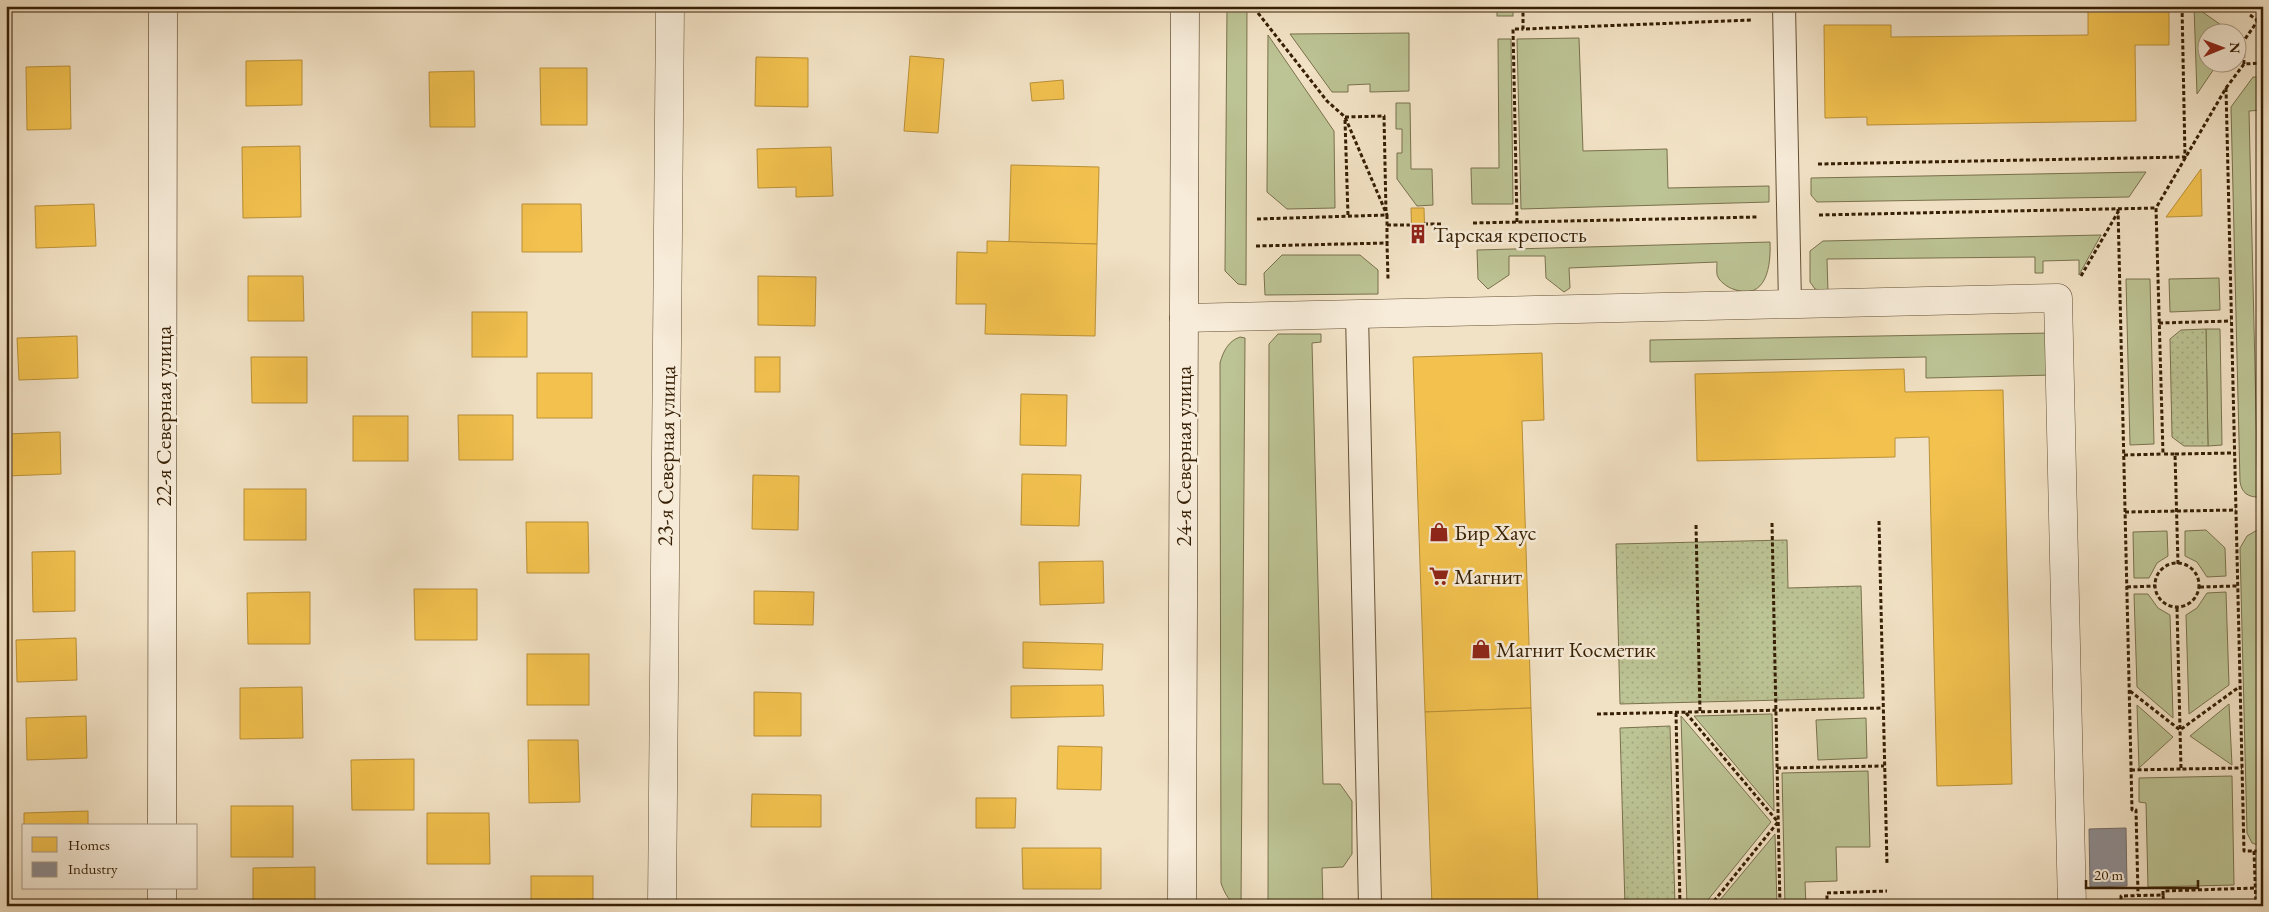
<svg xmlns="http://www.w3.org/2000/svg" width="2269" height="912" font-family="'EB Garamond',serif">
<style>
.grass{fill:#bcc394;stroke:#79714c}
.park{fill:url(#park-dots);stroke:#79714c}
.homes{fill:#f2c14e;stroke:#ba9038}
.industry{fill:#8d8d92;stroke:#736c67}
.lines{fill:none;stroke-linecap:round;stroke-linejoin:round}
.lane-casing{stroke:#655034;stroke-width:24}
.street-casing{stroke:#655034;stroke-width:29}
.secondary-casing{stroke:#361f04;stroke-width:29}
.path{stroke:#361f04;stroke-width:3;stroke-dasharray:4 2.5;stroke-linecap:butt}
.lane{stroke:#f7ecd9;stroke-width:22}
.street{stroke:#f7ecd9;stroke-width:28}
.secondary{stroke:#f7ecd9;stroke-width:28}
.labels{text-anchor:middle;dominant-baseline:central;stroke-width:5;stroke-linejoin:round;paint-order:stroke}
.poi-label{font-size:22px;fill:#361f04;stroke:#f7ecd9;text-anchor:start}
.street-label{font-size:22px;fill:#361f04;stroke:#f7ecd9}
</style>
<defs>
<pattern id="park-dots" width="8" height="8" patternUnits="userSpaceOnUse" patternTransform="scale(1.25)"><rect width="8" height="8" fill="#bcc394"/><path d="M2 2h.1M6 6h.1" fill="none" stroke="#a2a77e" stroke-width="1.8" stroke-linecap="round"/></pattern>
</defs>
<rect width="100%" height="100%" fill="#f2e2c5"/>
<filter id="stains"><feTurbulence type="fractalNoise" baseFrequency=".004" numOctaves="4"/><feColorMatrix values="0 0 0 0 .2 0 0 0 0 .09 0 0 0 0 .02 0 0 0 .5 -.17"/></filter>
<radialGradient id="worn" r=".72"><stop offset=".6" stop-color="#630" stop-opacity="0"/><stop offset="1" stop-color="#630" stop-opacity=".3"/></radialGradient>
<g class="grass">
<path d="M 1227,6 L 1247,6 L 1246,285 L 1238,284 L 1225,271 Z"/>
<rect x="1497" y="6" width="16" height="10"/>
<path d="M 2194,6 L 2231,32 L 2206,32 L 2206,62 L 2218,63 L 2197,94 Z"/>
<path d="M 1409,33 L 1409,91 L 1370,92 L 1370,84 L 1348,85 L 1348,92 L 1332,92 L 1290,34 Z"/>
<path d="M 1268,35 L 1334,131 L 1335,208 L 1287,209 L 1267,192 Z"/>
<path d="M 1579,38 L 1583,151 L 1667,149 L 1668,188 L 1769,186 L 1769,202 L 1521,209 L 1517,39 Z"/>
<path d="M 1498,39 L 1511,39 L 1513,204 L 1472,204 L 1471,168 L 1499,168 Z"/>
<path d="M 2253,77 L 2263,77 L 2263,110 L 2249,111 L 2258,497 C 2248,497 2242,493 2240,482 L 2231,107 Z"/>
<path d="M 1396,103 L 1410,103 L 1411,169 L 1432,169 L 1433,205 L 1417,206 L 1397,179 L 1397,153 L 1402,153 L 1402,129 L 1396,129 Z"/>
<path d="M 2146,172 L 2129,197 L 1817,202 L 1811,195 L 1811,178 Z"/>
<path d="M 2101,235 L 2079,275 L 2079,260 L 2043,261 L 2043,273 L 2035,273 L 2035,257 L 1827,259 L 1828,292 L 1815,289 L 1810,282 L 1810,251 L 1823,241 Z"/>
<path d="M 1770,242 C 1771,265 1767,302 1733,289 C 1729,288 1720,282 1718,277 C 1716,274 1717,266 1717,262 L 1569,268 L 1570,288 L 1564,292 L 1546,278 L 1545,256 L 1509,256 L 1509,275 L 1488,289 L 1478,279 L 1477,250 Z"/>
<path d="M 1282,255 L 1360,255 L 1378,270 L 1378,294 L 1265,295 L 1264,273 Z"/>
<path d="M 2219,278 L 2220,310 L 2170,312 L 2169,279 Z"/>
<path d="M 2126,279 L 2150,279 L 2154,444 L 2130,445 Z"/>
<path d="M 2206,329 L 2220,329 L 2222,445 L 2208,446 Z"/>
<path d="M 2052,333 L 2053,375 L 1926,378 L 1926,357 L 1650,362 L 1650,340 Z"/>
<path d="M 1278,334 L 1321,334 L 1321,342 L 1312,343 L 1323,784 L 1340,784 L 1352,801 L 1352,854 L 1343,867 L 1322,868 L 1323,906 L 1268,906 L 1269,344 Z"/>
<path d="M 1240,337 L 1245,338 L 1241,906 C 1229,903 1225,894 1221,883 L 1220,363 C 1223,352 1228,341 1240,337 Z"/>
<path d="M 2259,529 L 2263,682 L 2263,847 L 2252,843 L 2247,833 L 2240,548 L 2247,536 Z"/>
<path d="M 2206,530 L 2225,548 L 2226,576 L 2207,577 L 2197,562 L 2185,556 L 2185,531 Z"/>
<path d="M 2167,531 L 2168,556 L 2157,563 L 2149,578 L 2134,578 L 2133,532 Z"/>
<path d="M 2226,592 L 2229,685 L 2189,714 L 2186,615 L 2197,608 L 2207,593 Z"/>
<path d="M 2134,594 L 2148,594 L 2158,608 L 2170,615 L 2173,718 L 2137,687 Z"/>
<path d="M 2229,704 L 2232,765 L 2190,736 Z"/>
<path d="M 2137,705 L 2173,737 L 2139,768 Z"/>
<path d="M 1772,714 L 1774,811 L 1694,716 Z"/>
<path d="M 1681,716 L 1771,822 L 1703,906 L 1687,906 Z"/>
<path d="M 1866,718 L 1867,758 L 1818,760 L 1816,720 Z"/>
<path d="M 1868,771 L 1870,847 L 1836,847 L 1837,881 L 1805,882 L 1806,906 L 1785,906 L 1782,773 Z"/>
<path d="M 2232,776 L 2234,885 L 2148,887 L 2146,803 L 2139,802 L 2139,778 Z"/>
<path d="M 1775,834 L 1777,906 L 1715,906 Z"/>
</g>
<g class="park">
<path d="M 2258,169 L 2263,169 L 2263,286 L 2261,286 Z"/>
<path d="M 2206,329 L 2208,446 L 2184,446 L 2172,437 L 2170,339 L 2181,330 Z"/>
<path d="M 1787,540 L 1788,588 L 1861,586 L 1864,698 L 1620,704 L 1616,544 Z"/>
<path d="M 1670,726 L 1675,906 L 1625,906 L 1620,728 Z"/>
</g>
<g class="homes">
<path d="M 2088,6 L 2169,6 L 2169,45 L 2135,45 L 2136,121 L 1867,125 L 1867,117 L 1825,118 L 1824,25 L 1891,25 L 1891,37 L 2088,35 Z"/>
<path d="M 910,56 L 944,59 L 938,133 L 904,131 Z"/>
<path d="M 756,57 L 808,58 L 808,107 L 755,106 Z"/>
<path d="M 302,60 L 302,105 L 246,106 L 246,61 Z"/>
<path d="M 70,66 L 71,129 L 27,130 L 26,67 Z"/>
<path d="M 540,68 L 587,68 L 587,125 L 541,125 Z"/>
<path d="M 474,71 L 475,127 L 430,127 L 429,72 Z"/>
<path d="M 1063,80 L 1064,99 L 1032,101 L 1030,83 Z"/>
<path d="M 300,146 L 301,217 L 243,218 L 242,147 Z"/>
<path d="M 831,147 L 833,196 L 796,197 L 796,187 L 758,188 L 757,149 Z"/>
<path d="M 1011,165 L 1099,167 L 1097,244 L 1009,242 Z"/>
<path d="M 2201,169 L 2202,216 L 2166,217 Z"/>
<path d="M 94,204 L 96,246 L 36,248 L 35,206 Z"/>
<path d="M 522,204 L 581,204 L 582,252 L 522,252 Z"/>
<path d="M 1411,208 L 1424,208 L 1425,244 L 1412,244 Z"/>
<path d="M 987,241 L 1097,244 L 1095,336 L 985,334 L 986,304 L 956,304 L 957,252 L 987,253 Z"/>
<path d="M 248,276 L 303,276 L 304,321 L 248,321 Z"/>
<path d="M 758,276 L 816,277 L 815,326 L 758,325 Z"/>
<rect x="472" y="312" width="55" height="45"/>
<path d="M 77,336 L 78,378 L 19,380 L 17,338 Z"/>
<path d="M 1542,353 L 1544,420 L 1522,421 L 1531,708 L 1425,712 L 1413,357 Z"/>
<path d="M 251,357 L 307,357 L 307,403 L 252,403 Z"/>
<rect x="755" y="357" width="25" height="35"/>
<path d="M 1904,369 L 1905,392 L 2003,390 L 2012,784 L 1937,786 L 1929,437 L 1895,438 L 1895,457 L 1697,461 L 1695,374 Z"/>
<rect x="537" y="373" width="55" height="45"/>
<path d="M 1021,394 L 1067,395 L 1066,446 L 1020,445 Z"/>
<path d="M 458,415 L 513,415 L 513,460 L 459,460 Z"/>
<rect x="353" y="416" width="55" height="45"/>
<path d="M 60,432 L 61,474 L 6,476 L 6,434 Z"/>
<path d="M 1022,474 L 1081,475 L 1079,526 L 1021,525 Z"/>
<path d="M 753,475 L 799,476 L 798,530 L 752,529 Z"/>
<rect x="244" y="489" width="62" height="51"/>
<path d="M 526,522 L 588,522 L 589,573 L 527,573 Z"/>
<path d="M 75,551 L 75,611 L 33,612 L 32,552 Z"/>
<path d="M 1103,561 L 1104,603 L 1040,605 L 1039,562 Z"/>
<path d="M 414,589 L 477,589 L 477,640 L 415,640 Z"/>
<path d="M 754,591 L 814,592 L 813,625 L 754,624 Z"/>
<path d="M 310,592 L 310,644 L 248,644 L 247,593 Z"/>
<path d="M 76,638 L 77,680 L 17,682 L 16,640 Z"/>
<path d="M 1023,642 L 1103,644 L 1102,670 L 1023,668 Z"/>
<rect x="527" y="654" width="62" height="51"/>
<path d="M 1103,685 L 1104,716 L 1011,718 L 1011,686 Z"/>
<path d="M 302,687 L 303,738 L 240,739 L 240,688 Z"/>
<path d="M 754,692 L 801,693 L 801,736 L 754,736 Z"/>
<path d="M 1531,708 L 1538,906 L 1432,906 L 1425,712 Z"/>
<path d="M 86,716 L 87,758 L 27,760 L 26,718 Z"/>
<path d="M 528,740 L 578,740 L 580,802 L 529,803 Z"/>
<path d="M 1058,746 L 1102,747 L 1101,790 L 1057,789 Z"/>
<path d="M 414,759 L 414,810 L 352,810 L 351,760 Z"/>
<path d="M 752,794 L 821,795 L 821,827 L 751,827 Z"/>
<path d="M 976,798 L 1016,798 L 1015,828 L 976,828 Z"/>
<rect x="231" y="806" width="62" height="51"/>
<path d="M 88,811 L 88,826 L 24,826 L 24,813 Z"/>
<path d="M 427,813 L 489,813 L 490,864 L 427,864 Z"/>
<path d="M 1022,848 L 1101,848 L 1101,889 L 1023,889 Z"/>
<path d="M 315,867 L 315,906 L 253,906 L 253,868 Z"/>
<rect x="531" y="876" width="62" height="30"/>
</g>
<path class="industry" d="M 2126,828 L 2127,886 L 2090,887 L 2089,829 Z"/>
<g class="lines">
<defs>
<g id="lane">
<path d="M 1784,6 L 1790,304"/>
<path d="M 1357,314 L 1370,906"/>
</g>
<g id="street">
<path d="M 1184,318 L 2058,298 L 2072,906"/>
<path d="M 662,906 L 670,6"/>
</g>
<g id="secondary">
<path d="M 162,826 L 163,6"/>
<path d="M 162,906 L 162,888"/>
<path d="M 1182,906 L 1185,6"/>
</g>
</defs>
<use href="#lane" class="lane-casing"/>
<use href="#street" class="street-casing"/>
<use href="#secondary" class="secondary-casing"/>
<g class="path">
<path d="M 1523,6 L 1523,29 L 1753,20"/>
<path d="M 1258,13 L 1327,101 L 1345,117 L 1387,215"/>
<path d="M 2250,15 L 2258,21"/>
<path d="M 2244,64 L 2243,42 L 2263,13"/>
<path d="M 2226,88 L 2244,851 L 2263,851"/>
<path d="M 1345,117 L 1384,116 L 1386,212"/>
<path d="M 1345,120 L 1348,216"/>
<path d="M 1818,164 L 2185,157 L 2182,6"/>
<path d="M 2118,209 L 2132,810 L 2136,810 L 2138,895"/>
<path d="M 1819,215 L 2156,208"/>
<path d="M 1257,219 L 1387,215 L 1387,243"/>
<path d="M 1517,222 L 1513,29 L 1523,29"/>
<path d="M 1473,223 L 1757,217"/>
<path d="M 1424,224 L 1441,224"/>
<path d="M 1387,225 L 1411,225"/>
<path d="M 1256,246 L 1387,243 L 1388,279"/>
<path d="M 2081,276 L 2118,212"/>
<path d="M 2159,323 L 2231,321"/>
<path d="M 2175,454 L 2234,453"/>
<path d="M 2124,455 L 2163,454"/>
<path d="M 2125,512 L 2236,510"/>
<path d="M 1879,521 L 1887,865"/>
<path d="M 1772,523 L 1780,906"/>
<path d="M 1696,525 L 1700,712"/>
<circle cx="2177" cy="585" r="22"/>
<path d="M 2178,564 L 2175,454 L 2163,454 L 2156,208 L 2226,88 L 2244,64 L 2263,63"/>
<path d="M 2127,587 L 2156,586"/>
<path d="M 2200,587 L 2237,586"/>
<path d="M 2177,608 L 2181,769 L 2242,768"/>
<path d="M 2130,691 L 2180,730 L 2239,687"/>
<path d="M 1676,713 L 1680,906"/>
<path d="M 1686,713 L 1778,822 L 1710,906"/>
<path d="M 1597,714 L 1883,708"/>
<path d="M 1777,768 L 1884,766"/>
<path d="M 2131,770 L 2181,769"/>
<path d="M 2254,851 L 2256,906"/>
<path d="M 2163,895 L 2163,891 L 2255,888"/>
<path d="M 1827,906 L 1827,893 L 1887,891"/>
<path d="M 2121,906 L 2121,896 L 2163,895 L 2164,906"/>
</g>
<use href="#lane" class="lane"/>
<use href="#street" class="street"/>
<use href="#secondary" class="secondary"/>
</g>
<defs>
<symbol id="building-bare" viewBox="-9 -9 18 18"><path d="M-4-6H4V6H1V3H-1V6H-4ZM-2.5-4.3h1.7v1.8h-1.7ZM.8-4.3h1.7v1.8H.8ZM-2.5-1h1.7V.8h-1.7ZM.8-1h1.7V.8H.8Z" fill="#8f2418" stroke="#f7ecd9" stroke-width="2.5" paint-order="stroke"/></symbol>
<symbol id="shop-bare" viewBox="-9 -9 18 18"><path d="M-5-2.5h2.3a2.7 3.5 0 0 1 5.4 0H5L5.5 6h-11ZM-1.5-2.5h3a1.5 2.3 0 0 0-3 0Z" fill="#8f2418" stroke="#f7ecd9" stroke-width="2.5" paint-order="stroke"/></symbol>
<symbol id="supermarket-bare" viewBox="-9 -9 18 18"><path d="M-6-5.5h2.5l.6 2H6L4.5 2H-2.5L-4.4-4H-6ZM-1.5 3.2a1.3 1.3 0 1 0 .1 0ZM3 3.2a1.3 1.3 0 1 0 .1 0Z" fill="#8f2418" stroke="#f7ecd9" stroke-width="2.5" paint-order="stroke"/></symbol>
</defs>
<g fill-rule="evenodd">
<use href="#building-bare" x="1404" y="220" width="28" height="28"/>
<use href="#shop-bare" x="1425" y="518" width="28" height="28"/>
<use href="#supermarket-bare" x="1425" y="562" width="28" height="28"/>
<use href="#shop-bare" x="1467" y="635" width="28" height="28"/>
</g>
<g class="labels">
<g class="poi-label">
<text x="1433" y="234">Тарская крепость</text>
<text x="1454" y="532">Бир Хаус</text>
<text x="1454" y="576">Магнит</text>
<text x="1496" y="649">Магнит Косметик</text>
</g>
<g class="street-label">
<text transform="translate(163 416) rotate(-90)">22-я Северная улица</text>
<text transform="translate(666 456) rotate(-89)">23-я Северная улица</text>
<text transform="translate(1183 456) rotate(-90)">24-я Северная улица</text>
</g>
</g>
<rect width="2269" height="912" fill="none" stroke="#f2e2c5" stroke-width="25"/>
<rect x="8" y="8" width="2254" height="897" fill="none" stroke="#361f04" stroke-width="2.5"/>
<rect x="12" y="12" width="2244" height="887" fill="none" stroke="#361f04"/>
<rect x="22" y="824" width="175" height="65" fill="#f7ecd9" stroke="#aa9a84"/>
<rect x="32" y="837" width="25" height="15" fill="#f2c14e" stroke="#aa9a84"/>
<text x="68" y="850" font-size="15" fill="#361f04">Homes</text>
<rect x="32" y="862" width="25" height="15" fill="#8d8d92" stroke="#aa9a84"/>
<text x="68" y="874" font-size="15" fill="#361f04">Industry</text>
<g transform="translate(2222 48) rotate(89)"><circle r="24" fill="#f7ecd9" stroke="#aa9a84"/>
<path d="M0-4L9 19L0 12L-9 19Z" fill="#8f2418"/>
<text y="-8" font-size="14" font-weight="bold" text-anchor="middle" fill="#361f04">N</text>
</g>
<path d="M2086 880v8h112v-8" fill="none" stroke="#361f04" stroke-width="2.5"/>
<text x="2094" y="880" font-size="15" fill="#361f04" stroke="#f7ecd9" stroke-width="4" paint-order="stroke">20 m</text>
<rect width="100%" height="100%" filter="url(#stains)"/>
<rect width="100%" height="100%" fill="url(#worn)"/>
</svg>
